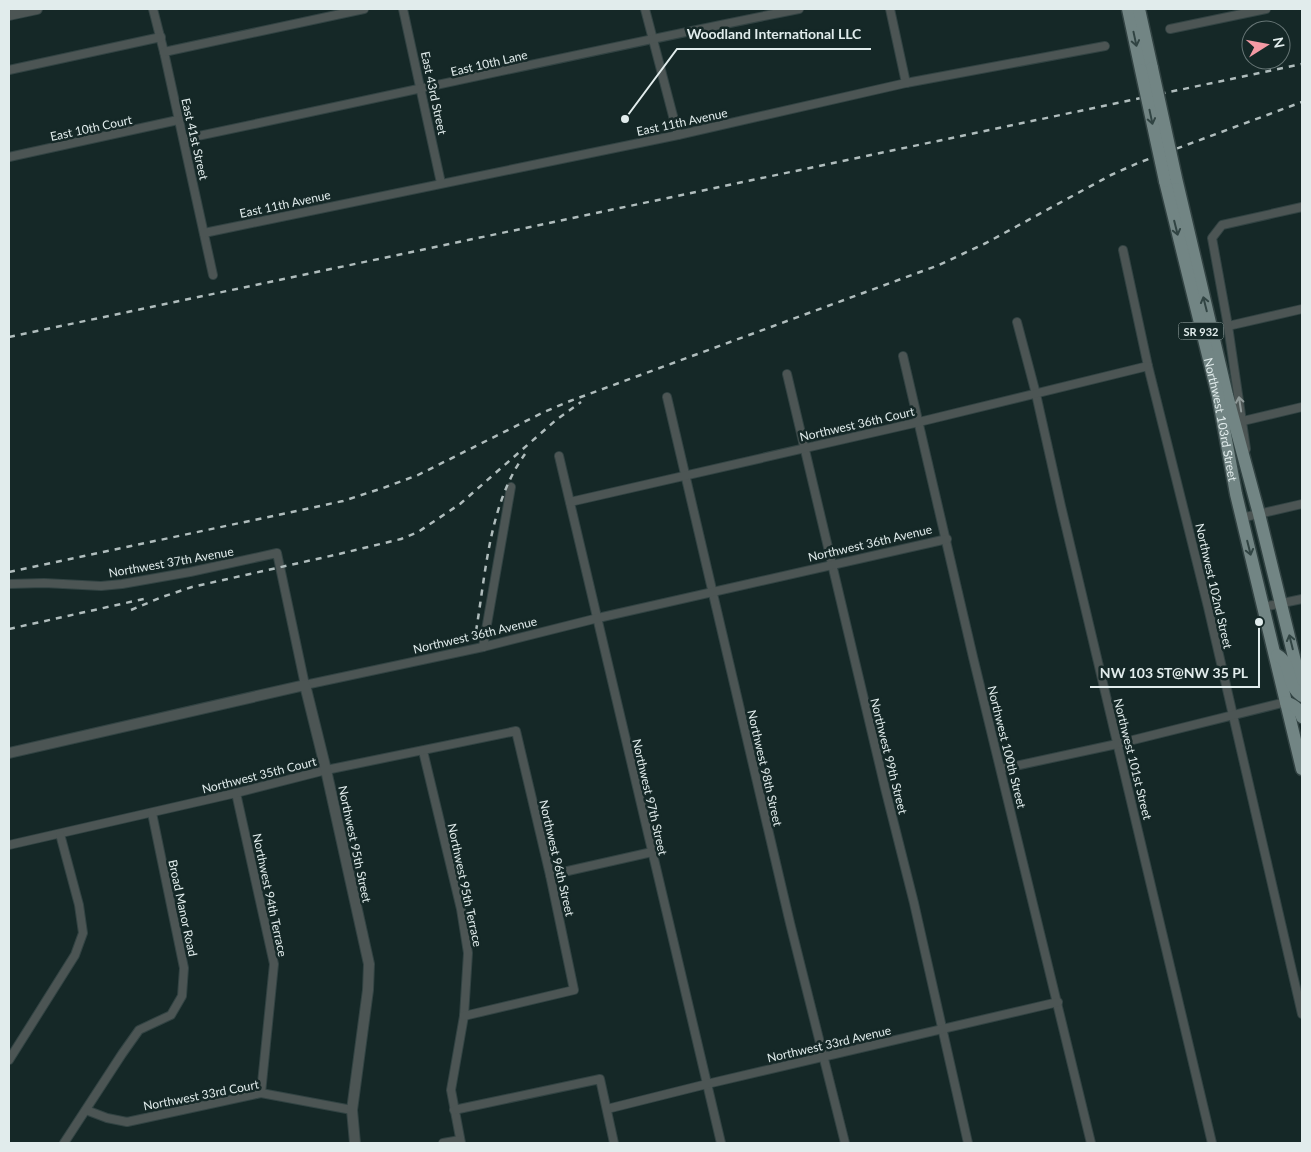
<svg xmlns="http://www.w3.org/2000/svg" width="1311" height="1152" font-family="Lato,sans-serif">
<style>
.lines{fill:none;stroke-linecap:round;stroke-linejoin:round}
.minor-casing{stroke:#324343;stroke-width:10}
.tertiary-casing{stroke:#324343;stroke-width:12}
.primary-casing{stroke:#324343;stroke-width:15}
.minor{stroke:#4c5554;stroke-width:8}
.tertiary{stroke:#4c5554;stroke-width:10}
.primary{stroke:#728584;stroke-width:12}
.rail{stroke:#afbcbc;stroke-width:2.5;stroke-dasharray:6 6;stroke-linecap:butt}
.primary-bridge-casing{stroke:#324343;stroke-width:15;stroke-linecap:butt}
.primary-bridge{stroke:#728584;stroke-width:12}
.oneway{stroke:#314443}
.oneway2{stroke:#8f9998}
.labels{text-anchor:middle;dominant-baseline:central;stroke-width:5;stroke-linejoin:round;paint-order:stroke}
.shield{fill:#152827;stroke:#a4b1b1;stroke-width:1}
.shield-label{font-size:11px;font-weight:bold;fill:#e1ecec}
.street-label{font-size:12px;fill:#e1ecec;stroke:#152827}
.leader{fill:none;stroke:#e1ecec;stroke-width:2}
.callout-dot{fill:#e1ecec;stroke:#152827;stroke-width:2}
.callout-label{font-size:14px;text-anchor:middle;font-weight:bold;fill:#e1ecec;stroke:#152827;stroke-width:5;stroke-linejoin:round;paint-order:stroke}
</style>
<rect width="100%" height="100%" fill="#152827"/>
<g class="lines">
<defs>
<g id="minor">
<path d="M 153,9 L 164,52 L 213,275"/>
<path d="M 403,9 L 441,183"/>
<path d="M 645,9 L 678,135"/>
<path d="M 890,9 L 906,83"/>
<path d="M 1170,29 L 1266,9"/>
<path d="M 164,52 L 364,9"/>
<path d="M 9,70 L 161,37"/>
<path d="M 184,139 C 389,96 593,50 799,9"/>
<path d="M 9,157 L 178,120"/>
<path d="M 204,233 L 678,135 L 906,83 L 1105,46"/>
<path d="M 1123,250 L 1148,366 L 1208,607 L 1302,1014"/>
<path d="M 1017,322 L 1036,394 L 1061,506 L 1212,1143"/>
<path d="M 1228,326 L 1302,309"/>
<path d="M 903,356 L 973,657 L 1091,1143"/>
<path d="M 787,374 L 885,788 L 914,903 L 968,1143"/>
<path d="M 667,397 L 790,923 L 845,1143"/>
<path d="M 1243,421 L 1302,407"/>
<path d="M 1246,449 L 1228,326 L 1212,238 L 1222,225 L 1302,207"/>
<path d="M 559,456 L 721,1143"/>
<path d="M 570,502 L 919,422 L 1148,366"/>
<path d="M 1241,518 L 1302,504"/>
<path d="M 9,584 L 44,583 L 101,586 L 122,584 L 190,572 L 277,553 L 305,685 L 483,647 L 598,618 L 947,539"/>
<path d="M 1263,607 L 1302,599"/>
<path d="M 483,647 L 511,487"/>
<path d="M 423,751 L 461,909 L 468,953 L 464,1016 L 451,1090 L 461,1143"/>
<path d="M 1001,769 L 1117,744 L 1286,702"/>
<path d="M 236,793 L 274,964 L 261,1093"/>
<path d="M 9,845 L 236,793 L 326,770 L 516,731 L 550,875 L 574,990 L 464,1016"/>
<path d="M 550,875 L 652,852"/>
<path d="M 9,1060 L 75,955 L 83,933 L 79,905 L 60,834"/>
<path d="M 607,1109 L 707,1084 L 1058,1002"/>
<path d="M 86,1110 L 107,1118 L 127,1122 L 261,1093 L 352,1110"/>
<path d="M 454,1110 L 600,1079 L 614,1143"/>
<path d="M 64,1143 L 122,1054 L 139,1030 L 171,1015 L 182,996 L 184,968 L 152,813"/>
<path d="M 443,1143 L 460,1140"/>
</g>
<g id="tertiary">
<path d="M 9,15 L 37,9"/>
<path d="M 9,753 L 305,685 L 326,770 L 369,964 L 368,990 L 352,1110 L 355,1143"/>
</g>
<g id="primary">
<path d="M 1128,9 L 1141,70"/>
<path d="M 1139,9 L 1152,68"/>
<path d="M 1176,178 L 1227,395 L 1259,514 L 1302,690"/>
<path id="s1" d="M 1165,181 L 1218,396 L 1236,494 L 1302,769"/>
<path d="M 1277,655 C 1293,664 1285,685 1302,696"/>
<path d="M 1286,702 C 1294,705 1300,709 1302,717"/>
</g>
</defs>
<use href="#minor" class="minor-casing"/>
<use href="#tertiary" class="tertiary-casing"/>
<use href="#primary" class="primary-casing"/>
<use href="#minor" class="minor"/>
<use href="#tertiary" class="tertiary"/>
<use href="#primary" class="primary"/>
<g class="rail">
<path d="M 9,337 L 1302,64"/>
<path d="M 9,572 L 301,510 L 343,501 L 383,488 L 418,475 L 544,412 L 570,401 L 939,265 L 986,243 L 1111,175 L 1138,163 L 1302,102"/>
<path d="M 131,610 L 162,597 L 192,587 L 339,554 L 401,539 L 418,532 L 460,504 L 556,420 L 581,402"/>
<path d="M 9,629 L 148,598"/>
<path d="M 476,631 C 486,572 489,504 525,454"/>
</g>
<defs>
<g id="primary-bridge">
<path d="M 1152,68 L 1176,178"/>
<path d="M 1141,70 L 1165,181"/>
</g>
</defs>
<use href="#primary-bridge" class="primary-bridge-casing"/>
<use href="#primary-bridge" class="primary-bridge"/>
</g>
<defs><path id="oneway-shaft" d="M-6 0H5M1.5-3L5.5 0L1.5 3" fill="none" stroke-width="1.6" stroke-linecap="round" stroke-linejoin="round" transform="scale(1.25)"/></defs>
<g class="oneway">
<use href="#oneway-shaft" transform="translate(1135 39) rotate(78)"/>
<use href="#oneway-shaft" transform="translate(1151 117) rotate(78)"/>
<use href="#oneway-shaft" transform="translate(1176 228) rotate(76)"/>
<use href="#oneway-shaft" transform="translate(1205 304) rotate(-104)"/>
<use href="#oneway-shaft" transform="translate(1249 548) rotate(76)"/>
<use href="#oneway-shaft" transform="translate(1291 642) rotate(-104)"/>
</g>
<use class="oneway2" href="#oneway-shaft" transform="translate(1240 404) rotate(-99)"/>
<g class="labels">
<rect class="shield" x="1178.5" y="322.5" width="45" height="17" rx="4"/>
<g class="shield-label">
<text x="1201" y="331">SR 932</text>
</g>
<g class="street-label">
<text transform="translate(489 63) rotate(-13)">East 10th Lane</text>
<text transform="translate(434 93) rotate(78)">East 43rd Street</text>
<text transform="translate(682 122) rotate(-12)">East 11th Avenue</text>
<text transform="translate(91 128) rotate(-12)">East 10th Court</text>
<text transform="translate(195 139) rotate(77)">East 41st Street</text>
<text transform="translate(285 204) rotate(-12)">East 11th Avenue</text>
<text stroke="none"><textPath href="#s1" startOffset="245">Northwest 103rd Street</textPath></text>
<text transform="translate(857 424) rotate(-13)">Northwest 36th Court</text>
<text transform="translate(870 543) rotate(-13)">Northwest 36th Avenue</text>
<text transform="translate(171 562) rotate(-10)">Northwest 37th Avenue</text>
<text transform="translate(1214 586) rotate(77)">Northwest 102nd Street</text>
<text transform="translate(475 635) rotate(-13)">Northwest 36th Avenue</text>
<text transform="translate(1007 747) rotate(76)">Northwest 100th Street</text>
<text transform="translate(889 756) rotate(76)">Northwest 99th Street</text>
<text transform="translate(1133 759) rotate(76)">Northwest 101st Street</text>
<text transform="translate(765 768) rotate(77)">Northwest 98th Street</text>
<text transform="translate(259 775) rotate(-14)">Northwest 35th Court</text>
<text transform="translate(650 797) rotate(77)">Northwest 97th Street</text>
<text transform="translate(355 844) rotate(78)">Northwest 95th Street</text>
<text transform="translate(557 858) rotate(77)">Northwest 96th Street</text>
<text transform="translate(465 885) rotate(78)">Northwest 95th Terrace</text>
<text transform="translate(270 895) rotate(78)">Northwest 94th Terrace</text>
<text transform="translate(183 908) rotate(78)">Broad Manor Road</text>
<text transform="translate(829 1044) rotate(-13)">Northwest 33rd Avenue</text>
<text transform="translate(201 1095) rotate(-11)">Northwest 33rd Court</text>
</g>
</g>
<path class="leader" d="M625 119L677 49H871M1259 622L1259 687H1090"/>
<g class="callout-dot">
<circle cx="625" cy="119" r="5"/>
<circle cx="1259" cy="622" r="5"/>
</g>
<g class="callout-label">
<text x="774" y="39">Woodland International LLC</text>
<text x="1174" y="678">NW 103 ST@NW 35 PL</text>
</g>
<rect width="1311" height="1152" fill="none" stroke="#e1ecec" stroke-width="20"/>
<g transform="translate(1266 45) rotate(79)"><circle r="24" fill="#152827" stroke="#677676"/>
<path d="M0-4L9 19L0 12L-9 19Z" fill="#f49aa4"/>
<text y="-8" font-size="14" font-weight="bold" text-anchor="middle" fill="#e1ecec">N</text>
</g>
</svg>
